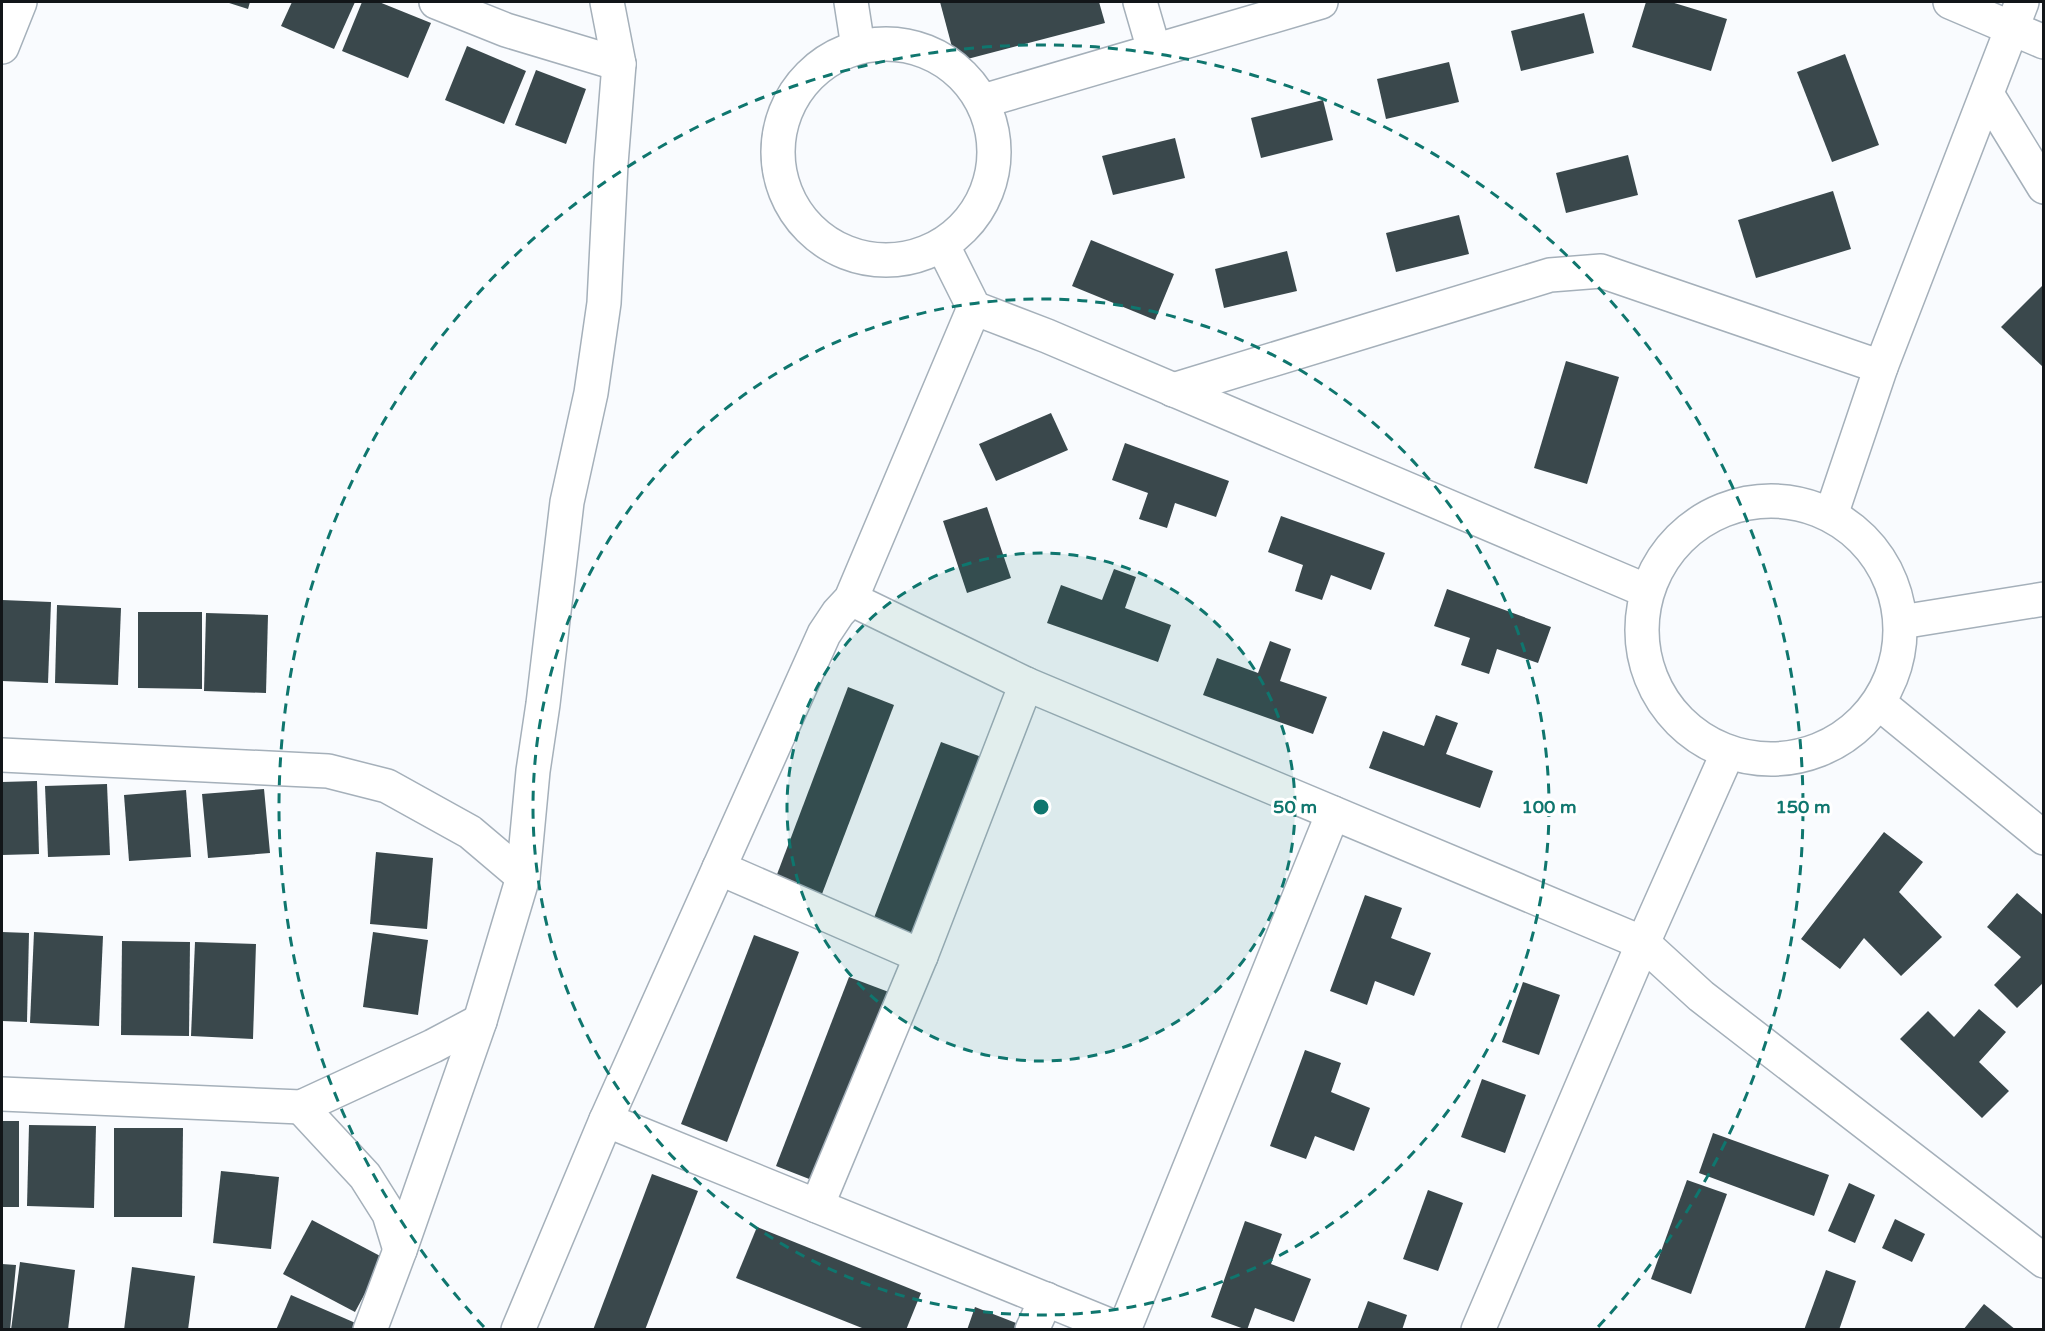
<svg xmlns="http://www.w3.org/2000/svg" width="2045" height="1331" font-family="'Varela Round',sans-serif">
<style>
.building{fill:#3a484c}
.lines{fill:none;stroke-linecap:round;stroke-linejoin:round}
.minor-casing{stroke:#a5b0ba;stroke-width:36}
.minor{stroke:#fff;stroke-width:33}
.ring{fill:none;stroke:#0f766e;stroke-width:3;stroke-dasharray:10 8}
.centre{fill:#0f766e;stroke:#fff;stroke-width:3}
.ring-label{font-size:18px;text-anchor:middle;font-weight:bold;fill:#0f766e;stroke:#fff;stroke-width:6;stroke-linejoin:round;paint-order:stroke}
</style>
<rect width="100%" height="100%" fill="#f9fbfe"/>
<g class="building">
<path d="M 226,2 L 250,2 L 248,9 Z"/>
<path d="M 292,2 L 355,2 L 334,49 L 281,26 Z"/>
<path d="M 362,2 L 379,2 L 431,23 L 408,78 L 342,51 Z"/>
<path d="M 940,2 L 1099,2 L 1105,23 L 956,62 Z"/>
<path d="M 1646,2 L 1671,2 L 1727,19 L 1711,71 L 1632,47 Z"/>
<path d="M 1584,13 L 1594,53 L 1521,71 L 1511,31 Z"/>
<path d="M 467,46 L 526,71 L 504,124 L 445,100 Z"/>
<path d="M 1845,54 L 1879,145 L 1832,162 L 1797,72 Z"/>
<path d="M 1449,62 L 1459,102 L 1386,119 L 1377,79 Z"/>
<path d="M 536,70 L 586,89 L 566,144 L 515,125 Z"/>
<path d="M 1323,100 L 1333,140 L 1261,158 L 1251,118 Z"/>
<path d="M 1175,138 L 1185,178 L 1113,195 L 1102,156 Z"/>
<path d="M 1628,155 L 1638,195 L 1566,213 L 1556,173 Z"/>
<path d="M 1833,191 L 1851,249 L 1756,278 L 1738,220 Z"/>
<path d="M 1459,215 L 1469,254 L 1396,272 L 1386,233 Z"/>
<path d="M 1091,240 L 1174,274 L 1155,320 L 1072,286 Z"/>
<path d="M 1287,251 L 1297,291 L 1224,308 L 1215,269 Z"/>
<path d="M 2044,284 L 2044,368 L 2001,327 Z"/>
<path d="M 1566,361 L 1619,377 L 1587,484 L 1534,468 Z"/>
<path d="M 1051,413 L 1068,450 L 996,481 L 979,444 Z"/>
<path d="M 1125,443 L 1229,481 L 1216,517 L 1175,503 L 1167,528 L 1139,519 L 1148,493 L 1112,480 Z"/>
<path d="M 987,507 L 1011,578 L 967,593 L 943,521 Z"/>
<path d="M 1281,516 L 1385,553 L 1371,590 L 1331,575 L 1322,600 L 1295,591 L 1303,565 L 1268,552 Z"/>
<path d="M 1114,569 L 1136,577 L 1125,608 L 1171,625 L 1158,662 L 1047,623 L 1061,585 L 1102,600 Z"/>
<path d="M 1447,589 L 1551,627 L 1538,663 L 1497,649 L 1489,674 L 1461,665 L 1470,638 L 1434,626 Z"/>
<path d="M 2,600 L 51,602 L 48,683 L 2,681 Z"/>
<path d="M 57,605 L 121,608 L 118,685 L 55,683 Z"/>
<path d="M 138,612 L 202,612 L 202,689 L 138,688 Z"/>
<path d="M 206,613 L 268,615 L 266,693 L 204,691 Z"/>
<path d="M 1270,641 L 1291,649 L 1280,681 L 1327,697 L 1313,734 L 1203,695 L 1217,658 L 1258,673 Z"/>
<path d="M 848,687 L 894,705 L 822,894 L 776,877 Z"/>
<path d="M 1436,715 L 1458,723 L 1446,754 L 1493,771 L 1480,808 L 1369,768 L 1383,731 L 1424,746 Z"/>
<path d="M 941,742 L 987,759 L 914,948 L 869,931 Z"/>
<path d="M 37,781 L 39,854 L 2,855 L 2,782 Z"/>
<path d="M 107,784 L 110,855 L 48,857 L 45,786 Z"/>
<path d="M 264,789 L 270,853 L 208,858 L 202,794 Z"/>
<path d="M 186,790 L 191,857 L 129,861 L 124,795 Z"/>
<path d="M 1884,832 L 1923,862 L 1899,892 L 1942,937 L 1901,976 L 1864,938 L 1840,969 L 1801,939 Z"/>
<path d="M 376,852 L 433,858 L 427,929 L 370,924 Z"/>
<path d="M 2017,893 L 2044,916 L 2044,982 L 2017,1008 L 1994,985 L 2021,957 L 1987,927 Z"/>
<path d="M 1365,895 L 1402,908 L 1391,938 L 1431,953 L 1414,996 L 1375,981 L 1367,1005 L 1330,991 Z"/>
<path d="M 2,932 L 29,933 L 27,1022 L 2,1021 Z"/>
<path d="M 34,932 L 103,936 L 99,1026 L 30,1023 Z"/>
<path d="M 373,932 L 428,940 L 418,1015 L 363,1007 Z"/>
<path d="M 754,935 L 799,952 L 727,1142 L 681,1124 Z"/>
<path d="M 122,941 L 190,942 L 189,1036 L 121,1035 Z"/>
<path d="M 195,942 L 256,944 L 253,1039 L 191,1036 Z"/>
<path d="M 849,977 L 894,994 L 822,1184 L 776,1166 Z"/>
<path d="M 1523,982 L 1560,995 L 1539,1055 L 1502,1042 Z"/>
<path d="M 1979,1009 L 2006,1032 L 1979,1062 L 2009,1091 L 1982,1118 L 1900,1039 L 1928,1011 L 1954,1037 Z"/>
<path d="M 1305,1050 L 1341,1063 L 1331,1092 L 1370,1108 L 1354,1151 L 1315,1136 L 1306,1159 L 1270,1146 Z"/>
<path d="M 1482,1079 L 1526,1095 L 1505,1153 L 1461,1137 Z"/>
<rect x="2" y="1121" width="17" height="86"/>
<path d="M 29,1125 L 96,1126 L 94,1208 L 27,1206 Z"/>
<path d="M 114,1128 L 183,1128 L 182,1217 L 114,1217 Z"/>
<path d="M 1713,1133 L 1829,1175 L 1814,1216 L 1699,1173 Z"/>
<path d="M 221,1171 L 279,1177 L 271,1249 L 213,1243 Z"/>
<path d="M 652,1174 L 698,1191 L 645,1330 L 593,1330 Z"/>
<path d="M 1687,1180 L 1727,1194 L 1691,1294 L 1651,1279 Z"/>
<path d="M 1849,1183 L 1875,1195 L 1855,1243 L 1828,1231 Z"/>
<path d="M 1428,1190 L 1463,1203 L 1438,1271 L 1403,1259 Z"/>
<path d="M 1895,1219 L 1925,1234 L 1912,1262 L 1882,1248 Z"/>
<path d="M 312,1220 L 384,1258 L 355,1312 L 283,1274 Z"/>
<path d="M 1245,1221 L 1282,1234 L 1271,1264 L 1311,1279 L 1294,1322 L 1255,1308 L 1247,1330 L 1211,1317 Z"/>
<path d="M 757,1227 L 921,1293 L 906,1330 L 867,1330 L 736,1278 Z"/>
<path d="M 20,1262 L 75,1270 L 68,1330 L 11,1330 Z"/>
<path d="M 2,1264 L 16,1265 L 10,1330 L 2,1330 Z"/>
<path d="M 132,1267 L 195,1276 L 188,1330 L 124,1330 Z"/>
<path d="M 1826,1270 L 1856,1281 L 1839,1330 L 1804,1330 Z"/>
<path d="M 291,1295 L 367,1328 L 366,1330 L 276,1330 Z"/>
<path d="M 1368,1301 L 1407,1315 L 1402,1330 L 1357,1330 Z"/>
<path d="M 1984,1304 L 2016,1330 L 1963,1330 Z"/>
<path d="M 975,1307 L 1021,1325 L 1019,1330 L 967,1330 Z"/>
</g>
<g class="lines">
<defs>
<g id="minor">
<path d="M 436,2 L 506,30 L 619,64"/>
<path d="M 851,2 L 858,47"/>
<path d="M 1140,2 L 1154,50"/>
<path d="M 1950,2 L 2044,42"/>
<circle cx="886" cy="152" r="108"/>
<path d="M 2,47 L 20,2"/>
<path d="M 1987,94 L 2044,187"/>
<path d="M 983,101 L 1321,2"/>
<path d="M 943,246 L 974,308 L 1047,336 L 1647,591"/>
<path d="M 1173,390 L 1550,275 L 1601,271 L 1881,367"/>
<circle cx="1771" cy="630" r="129"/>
<path d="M 1831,515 L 1881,367 L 2022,2"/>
<path d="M 851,599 L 1026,684 L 1643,943 L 1701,996 L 2044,1261"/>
<path d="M 1901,622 L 2044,599"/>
<path d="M 1879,703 L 2044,838"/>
<path d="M 2,755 L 328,771 L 387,786 L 470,832 L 523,877"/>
<path d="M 719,868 L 921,956 L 1026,684"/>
<path d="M 2,1094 L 301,1107 L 433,1046 L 480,1021"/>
<path d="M 301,1107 L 365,1176 L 389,1214 L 400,1250"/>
<path d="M 606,1120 L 1121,1330"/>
<path d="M 817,1206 L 921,956"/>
<path d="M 370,1330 L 400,1250 L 480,1021 L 523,877 L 533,771 L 543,704 L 567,502 L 591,393 L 604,303 L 611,164 L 619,64 L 607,2"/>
<path d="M 518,1330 L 606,1120 L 824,634 L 838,613 L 851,599 L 974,308"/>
<path d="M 1032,1330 L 1046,1299"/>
<path d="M 1124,1330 L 1333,813"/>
<path d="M 1478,1330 L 1643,943 L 1728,752"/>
</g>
</defs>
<use href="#minor" class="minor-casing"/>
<use href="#minor" class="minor"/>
</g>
<circle cx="1041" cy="807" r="254" fill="#0f766e" fill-opacity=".12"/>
<g class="ring">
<circle cx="1041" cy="807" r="254"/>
<circle cx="1041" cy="807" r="508"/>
<path d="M484 1327A762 762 0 1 1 1598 1327"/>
</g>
<circle cx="1041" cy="807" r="9" class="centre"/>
<g class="ring-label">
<text x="1295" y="813">50 m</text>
<text x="1549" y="813">100 m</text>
<text x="1803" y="813">150 m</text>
</g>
<rect width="2045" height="1331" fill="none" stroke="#121619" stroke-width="6"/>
</svg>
